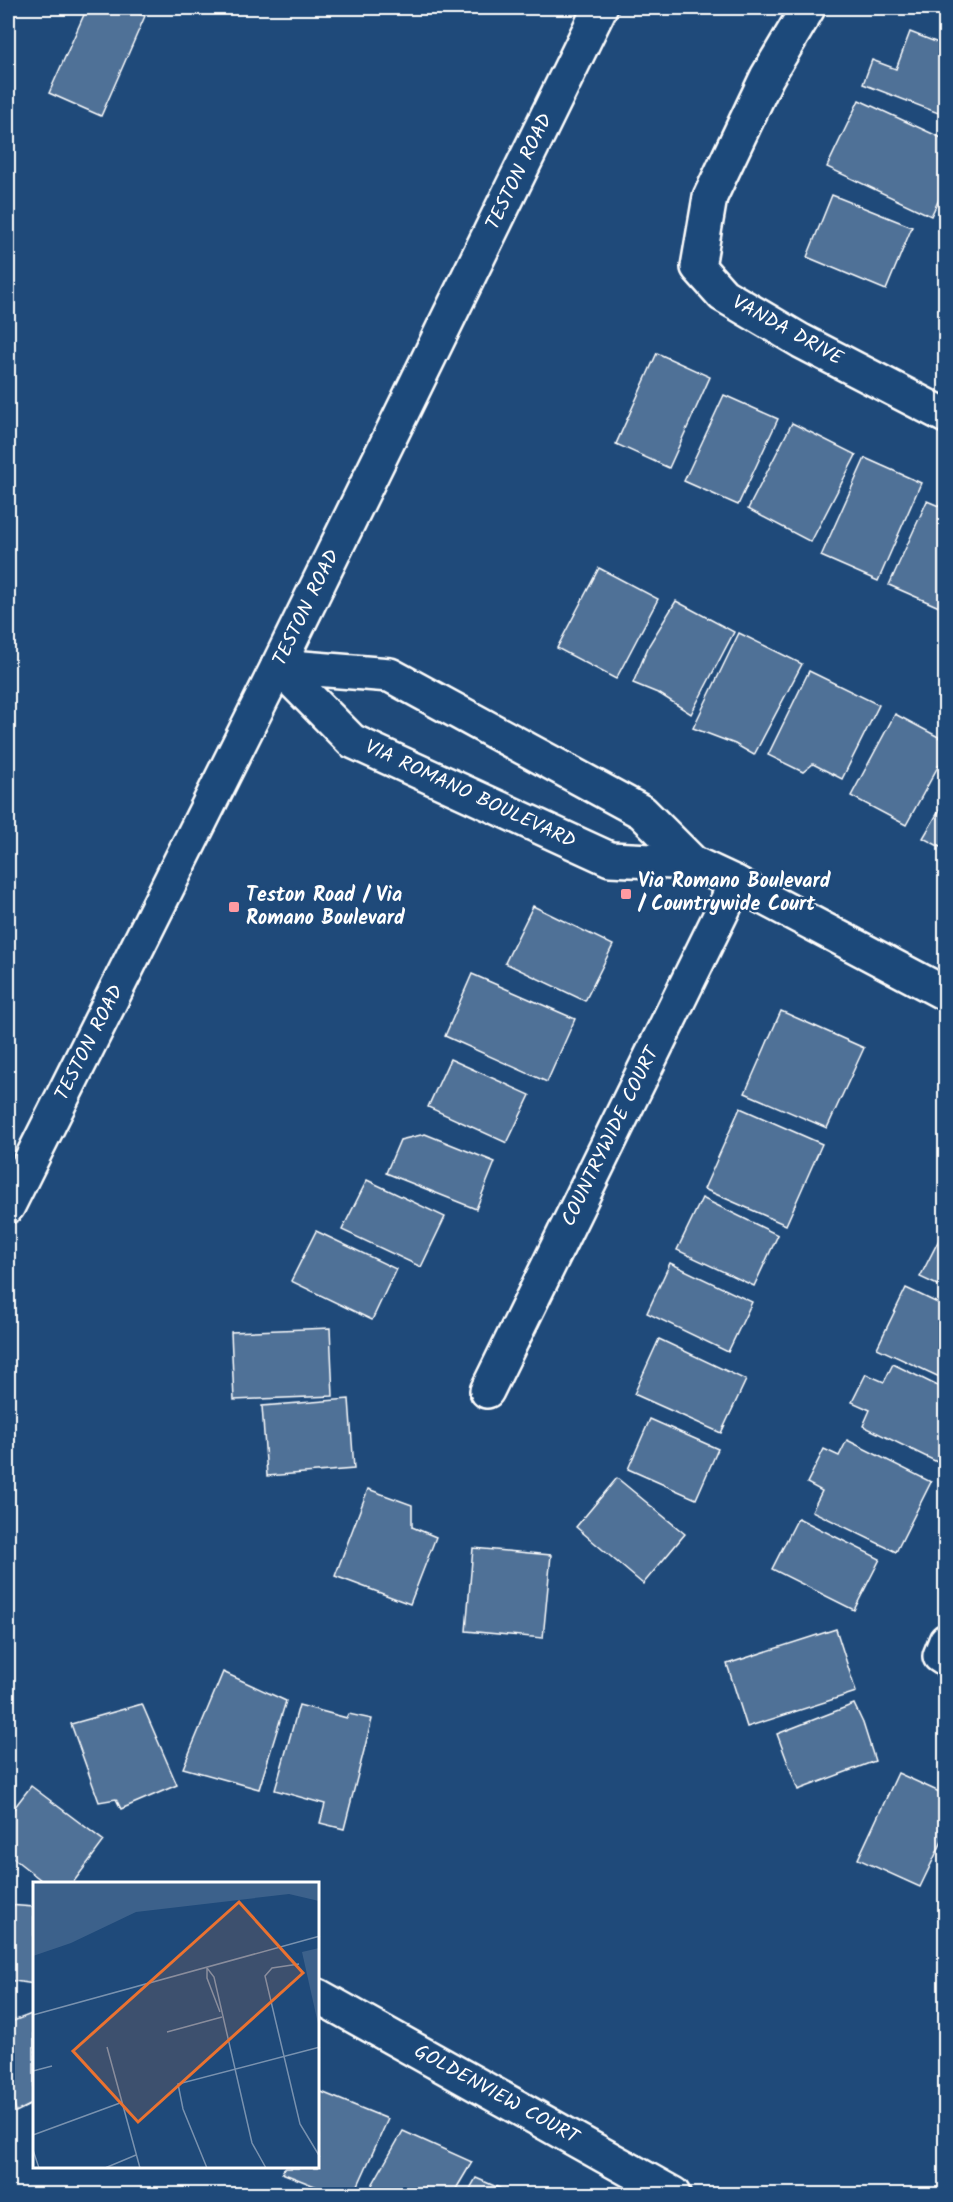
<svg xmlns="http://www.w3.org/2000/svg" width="953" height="2202" font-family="Kalam,sans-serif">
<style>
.building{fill:#507197;stroke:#fff;stroke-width:1.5}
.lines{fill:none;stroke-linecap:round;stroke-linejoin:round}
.minor-casing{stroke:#fff;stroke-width:38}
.tertiary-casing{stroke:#fff;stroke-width:38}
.secondary-casing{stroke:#fff;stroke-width:38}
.minor{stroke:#1f4a7a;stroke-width:33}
.tertiary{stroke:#1f4a7a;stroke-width:33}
.secondary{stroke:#1f4a7a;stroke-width:33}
.poi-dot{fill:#ff9aa2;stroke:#1f4a7a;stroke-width:2}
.labels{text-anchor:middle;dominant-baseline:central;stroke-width:5;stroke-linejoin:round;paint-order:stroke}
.street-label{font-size:20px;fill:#fff;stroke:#1f4a7a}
.poi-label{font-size:20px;font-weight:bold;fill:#fff;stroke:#1f4a7a;text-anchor:start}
.inset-road{fill:none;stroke:#7992af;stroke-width:1.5}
.view{fill:#eb7230;fill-opacity:0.15;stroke:#eb7230;stroke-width:3}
.inset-edge{fill:none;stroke:#fff;stroke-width:3}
</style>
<rect width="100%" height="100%" fill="#1f4a7a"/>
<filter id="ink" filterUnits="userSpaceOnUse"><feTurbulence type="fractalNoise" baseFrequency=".0167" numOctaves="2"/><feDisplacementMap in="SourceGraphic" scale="12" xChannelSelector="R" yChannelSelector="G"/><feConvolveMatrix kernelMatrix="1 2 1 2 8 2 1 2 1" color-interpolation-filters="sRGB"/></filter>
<g filter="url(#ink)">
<g class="building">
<path d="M 87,8 L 126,8 L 145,16 L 101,116 L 49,93 Z"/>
<path d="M 910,32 L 946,46 L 946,116 L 863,84 L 872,60 L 896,69 Z"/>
<path d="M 859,100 L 946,140 L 946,185 L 931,216 L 827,167 Z"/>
<path d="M 832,195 L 912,227 L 886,290 L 807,257 Z"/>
<path d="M 657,353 L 710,377 L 669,468 L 616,444 Z"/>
<path d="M 724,395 L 778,419 L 738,505 L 684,481 Z"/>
<path d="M 792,423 L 856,455 L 811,542 L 748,509 Z"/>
<path d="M 865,458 L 921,483 L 878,581 L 821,556 Z"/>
<path d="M 927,501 L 946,509 L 946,610 L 889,585 Z"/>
<path d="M 599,568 L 658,599 L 616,679 L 557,648 Z"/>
<path d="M 676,601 L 734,632 L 691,714 L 660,694 L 633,683 L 649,645 Z"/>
<path d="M 739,633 L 802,664 L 754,755 L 735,744 L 693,728 Z"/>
<path d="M 809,671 L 879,705 L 842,779 L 813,764 L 803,772 L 768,755 Z"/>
<path d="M 895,714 L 946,741 L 946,752 L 906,825 L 851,796 Z"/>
<path d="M 946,799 L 946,850 L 923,838 Z"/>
<path d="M 533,906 L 613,945 L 585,1001 L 505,963 Z"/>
<path d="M 472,974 L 575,1019 L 547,1082 L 445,1036 Z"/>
<path d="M 781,1011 L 864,1048 L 827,1128 L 745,1093 Z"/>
<path d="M 450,1059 L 530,1095 L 507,1143 L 428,1107 Z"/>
<path d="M 740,1108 L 822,1144 L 786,1225 L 704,1189 Z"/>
<path d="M 425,1134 L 495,1162 L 476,1209 L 386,1173 L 400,1140 Z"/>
<path d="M 367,1180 L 445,1217 L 421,1267 L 342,1230 Z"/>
<path d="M 702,1198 L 778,1235 L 754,1286 L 677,1250 Z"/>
<path d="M 946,1226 L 946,1289 L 920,1277 Z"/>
<path d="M 316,1231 L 396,1269 L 372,1320 L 291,1281 Z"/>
<path d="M 670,1263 L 752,1302 L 728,1352 L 647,1313 Z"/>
<path d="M 906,1288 L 946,1307 L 946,1380 L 877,1348 Z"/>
<path d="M 330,1328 L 333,1396 L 234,1400 L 231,1332 Z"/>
<path d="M 659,1339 L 746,1380 L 721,1433 L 634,1394 Z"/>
<path d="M 893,1364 L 946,1390 L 946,1445 L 937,1462 L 863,1426 L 870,1410 L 852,1402 L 866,1374 L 884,1382 Z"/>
<path d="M 349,1399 L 354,1469 L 267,1476 L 262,1406 Z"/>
<path d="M 650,1419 L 718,1449 L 696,1499 L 628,1469 Z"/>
<path d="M 847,1440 L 931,1482 L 896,1552 L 812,1511 L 822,1491 L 807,1483 L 824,1449 L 839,1456 Z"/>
<path d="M 617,1478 L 685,1534 L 643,1584 L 576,1527 Z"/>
<path d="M 368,1489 L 412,1505 L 412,1527 L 436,1537 L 410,1604 L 335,1576 Z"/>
<path d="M 798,1518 L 880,1559 L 854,1610 L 772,1569 Z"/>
<path d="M 473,1548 L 551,1555 L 543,1638 L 466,1631 Z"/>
<path d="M 836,1629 L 856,1692 L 747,1727 L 727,1664 Z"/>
<path d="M 223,1672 L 286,1701 L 259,1789 L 183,1768 Z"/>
<path d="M 142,1704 L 177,1785 L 121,1809 L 116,1799 L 99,1802 L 71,1724 Z"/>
<path d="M 854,1704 L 863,1723 L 875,1761 L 798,1790 L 777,1734 Z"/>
<path d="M 299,1705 L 347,1718 L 349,1714 L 372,1719 L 344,1829 L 320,1823 L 325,1804 L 275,1790 Z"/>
<path d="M 898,1773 L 946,1795 L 946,1833 L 920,1887 L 858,1859 Z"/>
<path d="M 31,1786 L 104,1841 L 72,1884 L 46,1884 L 8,1854 L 8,1816 Z"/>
<path d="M 8,1905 L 34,1907 L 34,1984 L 8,1980 Z"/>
<path d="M 34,2013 L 34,2103 L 16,2112 L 8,2076 L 8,2023 Z"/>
<path d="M 319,2091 L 388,2119 L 354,2194 L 335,2194 L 282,2173 L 284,2168 L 318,2168 Z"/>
<path d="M 403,2131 L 472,2162 L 453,2194 L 367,2194 Z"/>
<path d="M 476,2178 L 513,2194 L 467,2194 Z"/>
</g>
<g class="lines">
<defs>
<g id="minor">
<path d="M 808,8 L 767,77 L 710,197 L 698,267 L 723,295 L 801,341 L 946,416"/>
<path d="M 487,1391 L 736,883"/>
<path d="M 946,1641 L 940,1656 L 946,1660"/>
<path d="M 318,1996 L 673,2194"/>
</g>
<g id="tertiary">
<path d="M 278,666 L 390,675 L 642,812 L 693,863 L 736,883 L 946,994"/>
<path d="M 278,666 L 352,741 L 610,859 L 693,863"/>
</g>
<path id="secondary" d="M 8,1206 L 278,666 L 600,8"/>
</defs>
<use href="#minor" class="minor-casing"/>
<use href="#tertiary" class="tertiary-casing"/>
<use href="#secondary" class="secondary-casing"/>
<use href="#minor" class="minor"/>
<use href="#tertiary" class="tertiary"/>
<use href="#secondary" class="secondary"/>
</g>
</g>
<g class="poi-dot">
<rect x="620" y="888" width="12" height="12" rx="3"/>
<rect x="228" y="901" width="12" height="12" rx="3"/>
</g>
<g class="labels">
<g class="street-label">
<text transform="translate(520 172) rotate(-64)">TESTON ROAD</text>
<text transform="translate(787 331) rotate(29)">VANDA DRIVE</text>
<text transform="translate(307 608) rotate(-64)">TESTON ROAD</text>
<text transform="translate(470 795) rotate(25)">VIA ROMANO BOULEVARD</text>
<text transform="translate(90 1043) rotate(-63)">TESTON ROAD</text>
<text transform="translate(611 1137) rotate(-64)">COUNTRYWIDE COURT</text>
<text transform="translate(496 2095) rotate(29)">GOLDENVIEW COURT</text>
</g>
<g class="poi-label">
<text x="638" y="882">Via Romano Boulevard<tspan x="638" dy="23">/ Countrywide Court</tspan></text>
<text x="246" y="896">Teston Road / Via<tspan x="246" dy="23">Romano Boulevard</tspan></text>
</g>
</g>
<g transform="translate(33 1882)">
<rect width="286" height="286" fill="#1f4a7a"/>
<path d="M 0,0 L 286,0 L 286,19 L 256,12 L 103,30 L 38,61 L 0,74 Z" fill="#3c618b"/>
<path d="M 286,66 L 287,66 L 286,146 L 269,70 Z" fill="#3c618b"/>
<path class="inset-road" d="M 266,82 L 239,86 L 232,94 L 267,242 L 287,275M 174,86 L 181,95 L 219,261 L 233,286M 174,86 L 174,96 L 187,130M 0,133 L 287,54M 134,150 L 189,135M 74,165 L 107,286M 0,189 L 19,184M 0,253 L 87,221M 0,268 L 6,286M 72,286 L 103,273M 174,286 L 150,227 L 145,202 L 287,165"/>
<path class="view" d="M 206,20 L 270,91 L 105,240 L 40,169 Z"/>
<rect width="286" height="286" class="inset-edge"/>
</g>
<rect width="953" height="2202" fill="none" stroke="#1f4a7a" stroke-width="30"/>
<rect x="15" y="15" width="923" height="2172" fill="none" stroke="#fff" stroke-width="2" filter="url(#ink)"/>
</svg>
